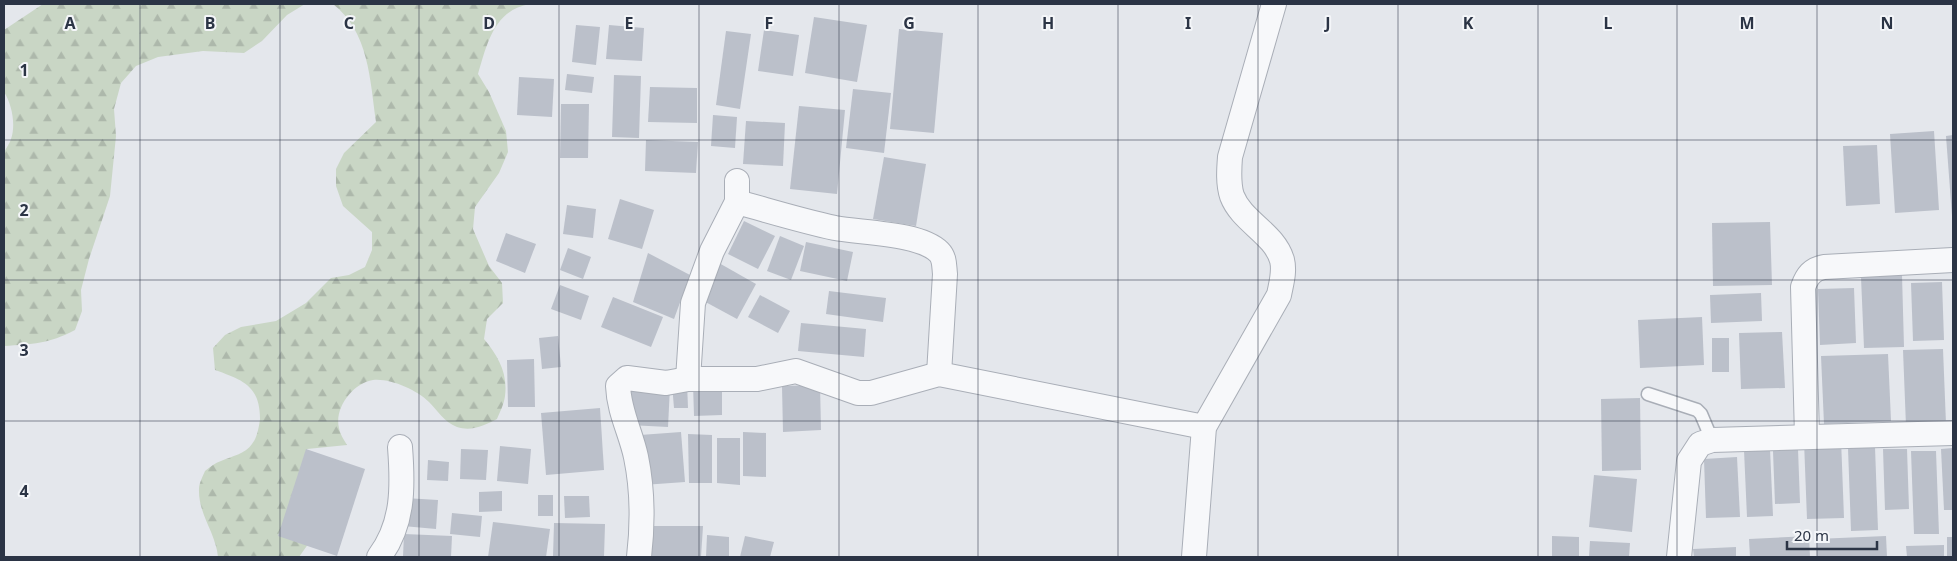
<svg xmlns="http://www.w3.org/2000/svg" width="1957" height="561" font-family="'Noto Sans',sans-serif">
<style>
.forest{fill:url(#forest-firs)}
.building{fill:#bbc0ca}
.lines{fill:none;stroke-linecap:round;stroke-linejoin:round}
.lane-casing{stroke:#a9aeb7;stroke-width:15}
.street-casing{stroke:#a9aeb7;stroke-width:26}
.lane{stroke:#f7f8fa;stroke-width:12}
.street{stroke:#f7f8fa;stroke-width:24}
.grid{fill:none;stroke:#2b3445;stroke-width:1;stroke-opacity:0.55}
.grid-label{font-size:16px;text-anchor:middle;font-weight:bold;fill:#2b3445;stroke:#f4f6f9;stroke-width:4;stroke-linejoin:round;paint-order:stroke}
</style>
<defs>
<pattern id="forest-firs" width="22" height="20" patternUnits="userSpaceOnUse" patternTransform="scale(1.25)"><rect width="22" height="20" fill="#c9d6c5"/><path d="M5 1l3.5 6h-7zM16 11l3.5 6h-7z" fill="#adb8ab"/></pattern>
</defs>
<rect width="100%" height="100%" fill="#e4e7ec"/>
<g class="forest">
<path d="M 43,4 L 305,4 L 287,15 L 262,41 L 244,53 L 203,51 L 158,57 L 136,66 L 121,83 L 114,109 L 116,136 L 110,196 L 89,259 L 81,290 L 82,311 L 75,330 C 48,344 33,344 4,346 L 4,153 C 6,148 10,143 11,139 C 16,125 12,104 4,92 L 4,30 Z"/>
<path d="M 333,4 L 530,4 C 494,10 487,44 478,74 L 489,92 L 506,131 L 508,152 L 499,173 L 475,207 L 473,229 L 489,266 L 502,283 L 503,303 L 487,319 L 484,339 C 498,356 508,373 505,396 C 504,404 500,412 497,419 C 485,425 472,432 457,427 C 444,422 438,411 429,402 C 417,390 390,378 373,380 C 353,383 334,408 339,428 C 340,434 344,440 347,445 L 307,449 L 323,523 L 299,557 L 218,557 C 216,533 198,514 199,489 C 199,483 203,476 205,471 C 210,467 215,463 221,461 C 232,456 245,454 252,444 C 257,438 259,427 260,419 C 260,386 243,380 215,370 L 213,348 L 225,335 L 241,327 L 276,321 L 306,303 L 331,278 L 349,275 L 365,267 L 372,250 L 372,232 L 343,206 L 336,186 L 336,169 L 344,153 L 376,122 C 370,80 369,32 333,4 Z"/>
</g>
<g class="building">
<path d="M 814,17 L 867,25 L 857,82 L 805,73 Z"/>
<path d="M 576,25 L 600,27 L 596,65 L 572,62 Z"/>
<path d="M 609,25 L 644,28 L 642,61 L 606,59 Z"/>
<path d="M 899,29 L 943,33 L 934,133 L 890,129 Z"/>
<path d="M 764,30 L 799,35 L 793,76 L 758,71 Z"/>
<path d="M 726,31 L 751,34 L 740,109 L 716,105 Z"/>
<path d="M 567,74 L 594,77 L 592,93 L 565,90 Z"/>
<path d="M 614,75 L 641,76 L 639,138 L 612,137 Z"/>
<path d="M 519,77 L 554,79 L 552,117 L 517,115 Z"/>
<path d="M 650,87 L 697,88 L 697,123 L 648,122 Z"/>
<path d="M 853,89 L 891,93 L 884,153 L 846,148 Z"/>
<path d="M 561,104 L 589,104 L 588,158 L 560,158 Z"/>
<path d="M 799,106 L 845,110 L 837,194 L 790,189 Z"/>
<path d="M 713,115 L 737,117 L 735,148 L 711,146 Z"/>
<path d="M 746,121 L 785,123 L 783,166 L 743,164 Z"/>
<path d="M 1934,131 L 1939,210 L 1895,213 L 1890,134 Z"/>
<path d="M 1953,135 L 1953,216 L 1952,216 L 1946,136 Z"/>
<path d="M 646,140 L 698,142 L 696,173 L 645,171 Z"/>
<path d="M 1877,145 L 1880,204 L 1846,206 L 1843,146 Z"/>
<path d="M 884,157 L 926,164 L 916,226 L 873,219 Z"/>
<path d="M 620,199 L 654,210 L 642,249 L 608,239 Z"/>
<path d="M 567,205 L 596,209 L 593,238 L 563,234 Z"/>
<path d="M 744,221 L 775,236 L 758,269 L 728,254 Z"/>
<path d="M 1770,222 L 1772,285 L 1713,286 L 1712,223 Z"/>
<path d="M 506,233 L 536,244 L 525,273 L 496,261 Z"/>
<path d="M 780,236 L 804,246 L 791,280 L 767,271 Z"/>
<path d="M 806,242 L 853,252 L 847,281 L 800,271 Z"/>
<path d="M 568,248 L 591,257 L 583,279 L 560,270 Z"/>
<path d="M 648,253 L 690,275 L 674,319 L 633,302 Z"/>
<path d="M 719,263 L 756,284 L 737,319 L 700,299 Z"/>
<path d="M 1902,275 L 1904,347 L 1864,348 L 1861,277 Z"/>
<path d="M 1942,282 L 1944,340 L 1913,341 L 1911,283 Z"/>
<path d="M 560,285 L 589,296 L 581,320 L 551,309 Z"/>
<path d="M 1854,288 L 1856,343 L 1820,345 L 1818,289 Z"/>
<path d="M 829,291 L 886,298 L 883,322 L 826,314 Z"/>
<path d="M 1761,293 L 1762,321 L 1711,323 L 1710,295 Z"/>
<path d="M 760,295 L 790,311 L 778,333 L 748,317 Z"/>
<path d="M 613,297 L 663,317 L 651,347 L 601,327 Z"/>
<path d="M 1702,317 L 1704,365 L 1640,368 L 1638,320 Z"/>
<path d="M 801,323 L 866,329 L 864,357 L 798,351 Z"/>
<path d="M 1782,332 L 1785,388 L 1741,389 L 1739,333 Z"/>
<path d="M 558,336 L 561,367 L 542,369 L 539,338 Z"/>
<rect x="1712" y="338" width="17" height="34"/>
<path d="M 1943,349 L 1946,424 L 1906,426 L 1903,350 Z"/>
<path d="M 1888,354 L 1891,421 L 1824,424 L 1821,356 Z"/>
<path d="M 534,359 L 535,407 L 508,407 L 507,360 Z"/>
<path d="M 687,383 L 688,408 L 674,408 L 672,384 Z"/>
<path d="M 693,383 L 722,383 L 722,415 L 694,416 Z"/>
<path d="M 621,384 L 670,387 L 668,427 L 629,425 Z"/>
<path d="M 820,385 L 821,430 L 783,432 L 782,386 Z"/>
<path d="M 1640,398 L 1641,470 L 1602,471 L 1601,399 Z"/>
<path d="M 600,408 L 604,470 L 546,475 L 541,413 Z"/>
<path d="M 681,432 L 685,482 L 643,485 L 640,435 Z"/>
<path d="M 743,432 L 766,433 L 766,477 L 743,476 Z"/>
<path d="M 688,434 L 712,435 L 712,483 L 689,483 Z"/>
<path d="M 717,438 L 740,438 L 740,485 L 717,483 Z"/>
<path d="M 1841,439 L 1844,518 L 1807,519 L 1804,441 Z"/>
<path d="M 500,446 L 531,449 L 528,484 L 497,481 Z"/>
<path d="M 1875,447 L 1878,530 L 1851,531 L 1848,448 Z"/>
<path d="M 1953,448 L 1953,510 L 1944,510 L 1941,449 Z"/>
<path d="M 306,449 L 365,469 L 337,556 L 278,536 Z"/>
<path d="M 461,449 L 488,450 L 486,480 L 460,479 Z"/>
<path d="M 1770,449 L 1773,516 L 1747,517 L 1744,450 Z"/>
<path d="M 1798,449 L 1800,503 L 1775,504 L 1773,451 Z"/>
<path d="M 1883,449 L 1907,449 L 1909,509 L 1885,510 Z"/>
<path d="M 1911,451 L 1936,451 L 1939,534 L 1914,534 Z"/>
<path d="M 1737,457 L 1740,517 L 1706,518 L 1704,459 Z"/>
<path d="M 428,460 L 449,462 L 448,481 L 427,480 Z"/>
<path d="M 1594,475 L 1637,479 L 1632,532 L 1589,527 Z"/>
<path d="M 502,491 L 502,511 L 479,512 L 479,492 Z"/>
<rect x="538" y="495" width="15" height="21"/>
<path d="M 564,496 L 589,496 L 590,517 L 565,518 Z"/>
<path d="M 405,498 L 438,500 L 436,529 L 403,526 Z"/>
<path d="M 452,513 L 482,516 L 480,537 L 450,534 Z"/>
<path d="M 493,522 L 550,529 L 546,557 L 488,557 Z"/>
<path d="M 554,523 L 605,524 L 604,557 L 553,557 Z"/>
<path d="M 650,526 L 703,526 L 701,557 L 650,557 Z"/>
<path d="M 404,534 L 452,536 L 451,557 L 403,557 Z"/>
<path d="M 707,535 L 729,537 L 729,557 L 706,557 Z"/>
<path d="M 745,536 L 774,542 L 770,557 L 740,557 Z"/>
<path d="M 1552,536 L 1579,537 L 1579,557 L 1552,557 Z"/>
<path d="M 1809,536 L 1810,557 L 1750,557 L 1749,539 Z"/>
<path d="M 1886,536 L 1887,557 L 1817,557 L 1816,539 Z"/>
<rect x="1947" y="537" width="6" height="20"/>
<path d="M 1590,541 L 1630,543 L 1629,557 L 1589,557 Z"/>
<path d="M 1944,545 L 1944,557 L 1907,557 L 1906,546 Z"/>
<path d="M 1736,547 L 1736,557 L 1694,557 L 1693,549 Z"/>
</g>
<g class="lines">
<defs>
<path id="lane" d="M 1648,394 L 1697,410 L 1701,414 L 1712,440"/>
<g id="street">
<path d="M 737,202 C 770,211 802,221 835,228 C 862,233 920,233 939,252 C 945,258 944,266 945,274 L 939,374"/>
<path d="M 688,379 L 693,303 L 712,251 L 737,202 L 737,181"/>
<path d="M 1807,436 L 1803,287 C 1807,276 1812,269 1824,267 L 1953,260"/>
<path d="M 379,557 C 404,524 403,486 400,447"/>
<path d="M 639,557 C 643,523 643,491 636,457 C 631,433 619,412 618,386 L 627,378 L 666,383 L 688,379 L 757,379 L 796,371 L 858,393 L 871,393 L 939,374 L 1204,427"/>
<path d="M 1194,557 L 1204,427 L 1279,295 C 1281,284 1285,272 1282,260 C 1274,233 1242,222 1232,196 C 1228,184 1229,170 1230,157 L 1274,4"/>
<path d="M 1679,557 L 1689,461 L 1700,444 L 1712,440 L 1953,433"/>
</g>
</defs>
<use href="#lane" class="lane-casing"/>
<use href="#street" class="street-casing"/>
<use href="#lane" class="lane"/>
<use href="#street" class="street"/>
</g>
<path class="grid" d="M 140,4 L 140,557M 280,4 L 280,557M 419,4 L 419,557M 559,4 L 559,557M 699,4 L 699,557M 839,4 L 839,557M 978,4 L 978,557M 1118,4 L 1118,557M 1258,4 L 1258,557M 1398,4 L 1398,557M 1538,4 L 1538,557M 1677,4 L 1677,557M 1817,4 L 1817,557M 4,140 L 1953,140M 4,280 L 1953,280M 4,421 L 1953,421"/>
<g class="grid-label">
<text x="70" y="29">A</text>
<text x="210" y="29">B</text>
<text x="349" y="29">C</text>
<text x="489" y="29">D</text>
<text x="629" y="29">E</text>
<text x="769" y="29">F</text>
<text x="909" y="29">G</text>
<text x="1048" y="29">H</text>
<text x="1188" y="29">I</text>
<text x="1328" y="29">J</text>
<text x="1468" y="29">K</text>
<text x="1608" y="29">L</text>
<text x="1747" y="29">M</text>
<text x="1887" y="29">N</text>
<text x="24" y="76">1</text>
<text x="24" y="216">2</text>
<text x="24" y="356">3</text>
<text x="24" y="497">4</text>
</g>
<rect width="1957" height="561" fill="none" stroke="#2b3445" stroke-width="10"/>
<path d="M1787 541v8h90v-8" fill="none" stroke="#2b3445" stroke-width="2.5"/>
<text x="1794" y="541" font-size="15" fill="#2b3445" stroke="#f4f6f9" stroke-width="4" paint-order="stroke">20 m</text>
</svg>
